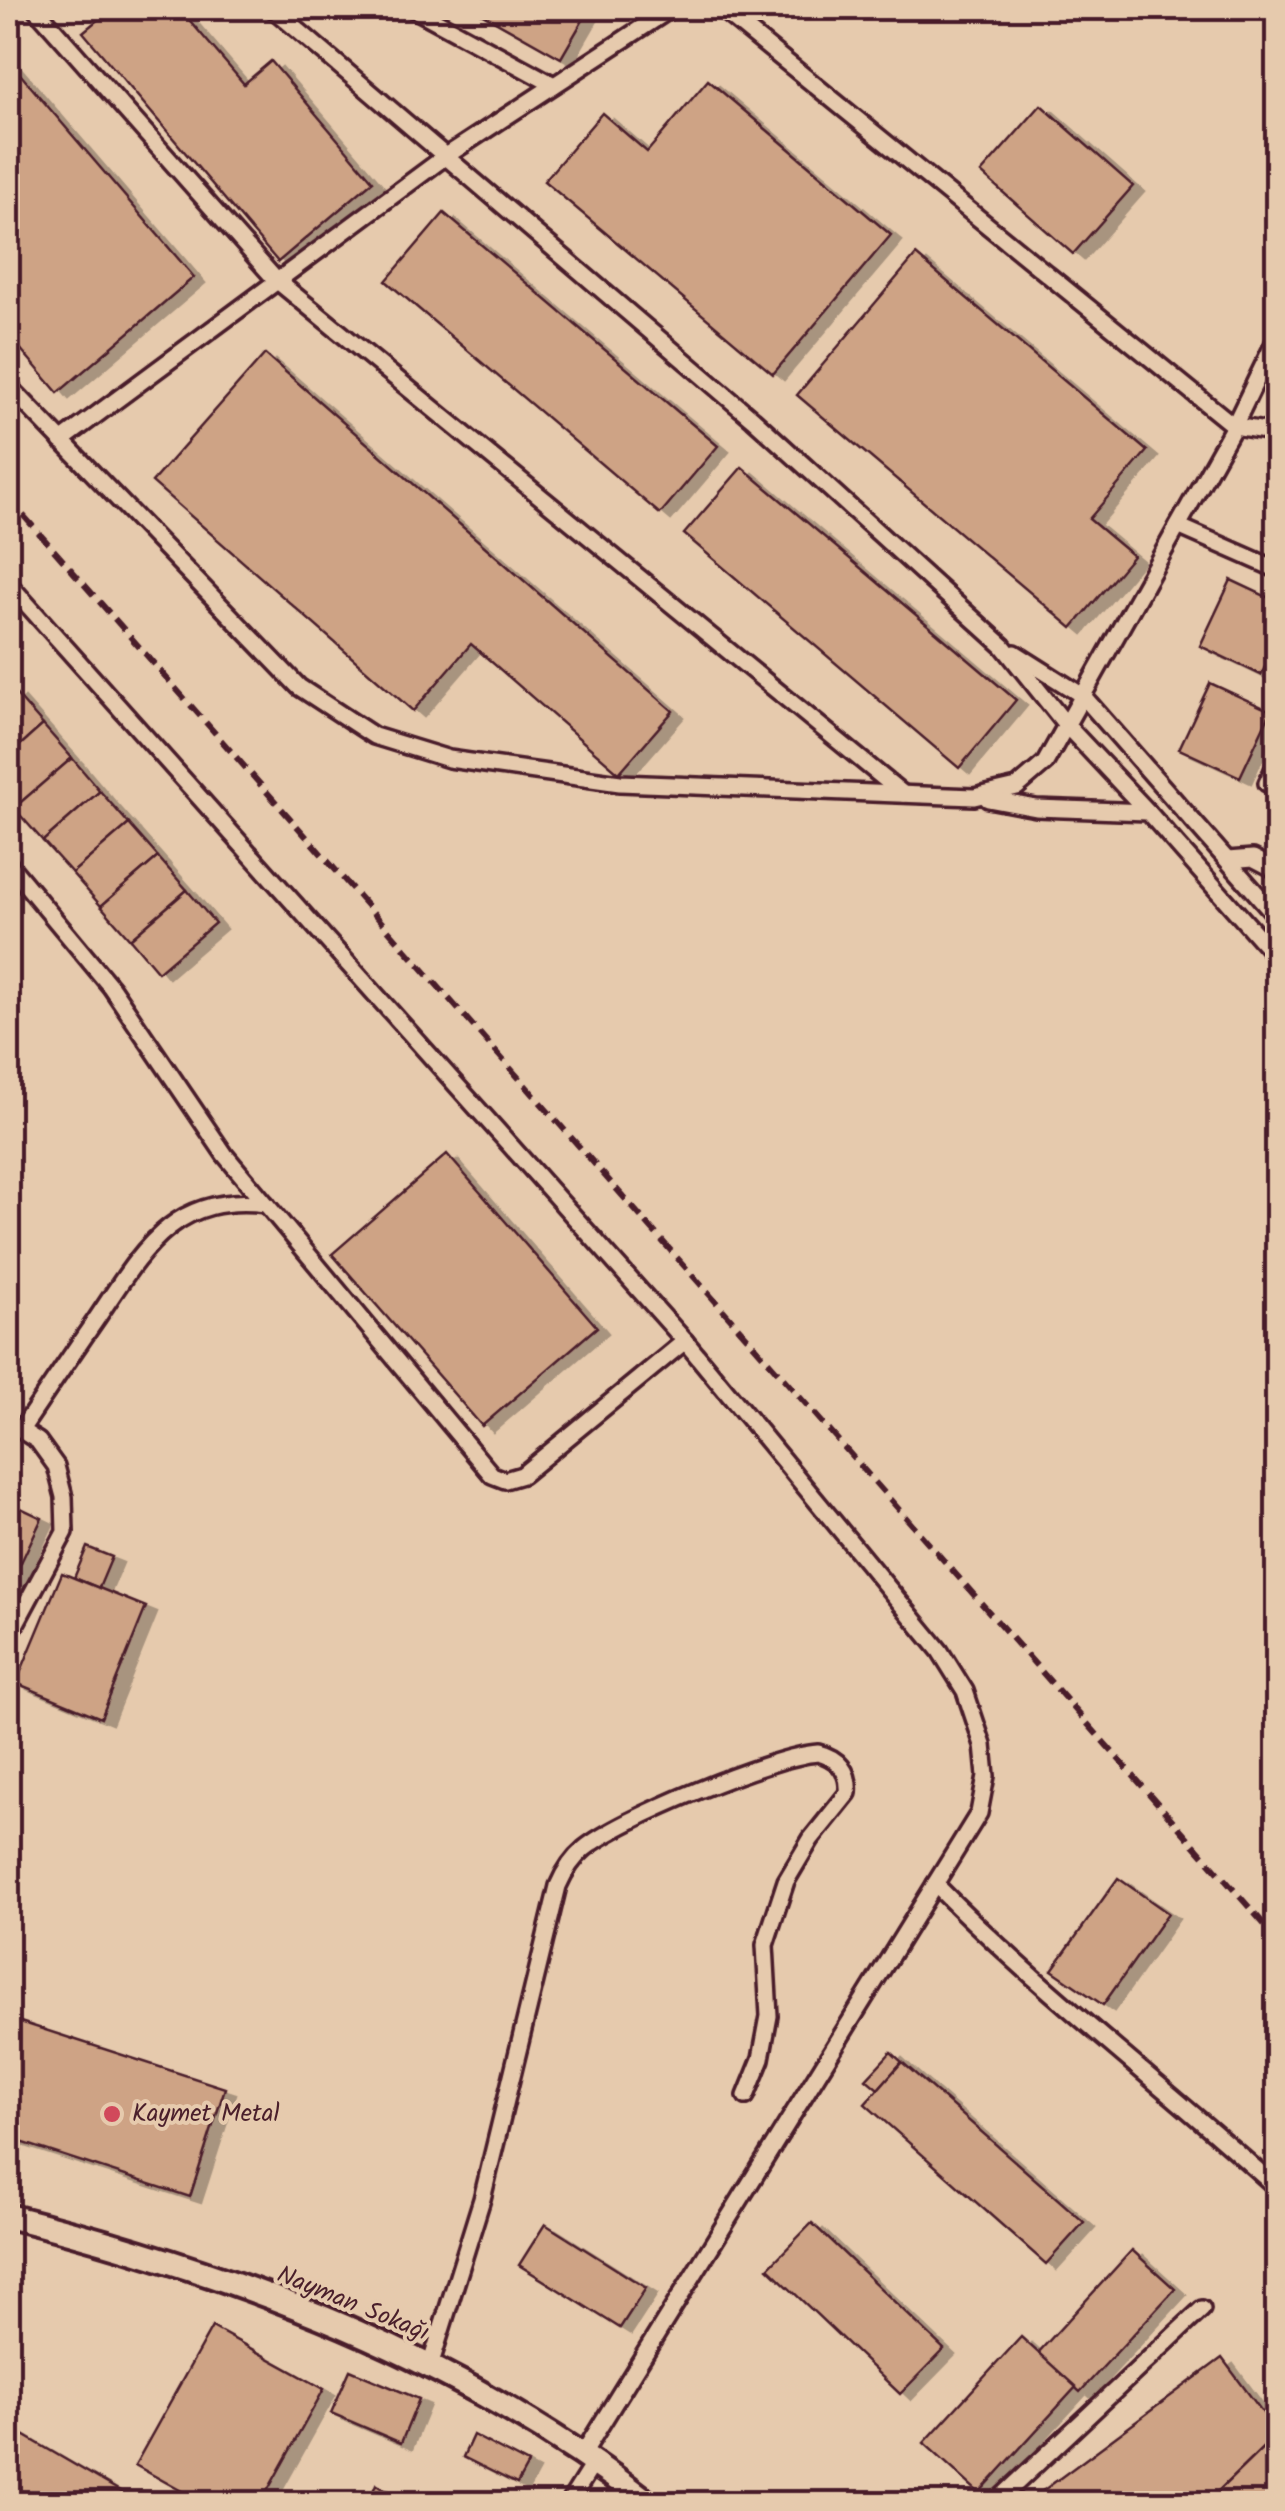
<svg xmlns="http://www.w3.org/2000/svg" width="1285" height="2511" font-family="Kalam,sans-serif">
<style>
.building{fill:#cea385;stroke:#4a1f2b;stroke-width:2.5;filter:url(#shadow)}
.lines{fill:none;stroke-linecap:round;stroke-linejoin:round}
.street-casing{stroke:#4a1f2b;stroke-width:22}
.secondary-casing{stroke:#4a1f2b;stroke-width:30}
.street{stroke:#e6caad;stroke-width:15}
.secondary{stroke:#e6caad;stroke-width:22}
.rail{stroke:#4a1f2b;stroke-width:6;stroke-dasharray:15 8;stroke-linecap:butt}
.poi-dot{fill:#d1495b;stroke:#e6caad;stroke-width:4}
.labels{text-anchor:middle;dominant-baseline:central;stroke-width:8;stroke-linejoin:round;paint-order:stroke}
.poi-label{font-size:25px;fill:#4a1f2b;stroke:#e6caad;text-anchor:start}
.street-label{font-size:25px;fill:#4a1f2b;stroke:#e6caad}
</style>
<defs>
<filter id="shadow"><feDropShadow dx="11" dy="6" stdDeviation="0" flood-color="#0004"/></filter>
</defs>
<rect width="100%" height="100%" fill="#e6caad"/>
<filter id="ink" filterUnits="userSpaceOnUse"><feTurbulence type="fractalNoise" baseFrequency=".01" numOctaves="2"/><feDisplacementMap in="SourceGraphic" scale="20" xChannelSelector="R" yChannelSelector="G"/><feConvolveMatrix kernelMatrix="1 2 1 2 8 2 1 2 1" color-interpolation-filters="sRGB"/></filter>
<g filter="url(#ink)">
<g class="building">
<path d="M 112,8 L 179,8 L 244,84 L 271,61 L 373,181 L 278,262 L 83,32 Z"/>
<path d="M 472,8 L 590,8 L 561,58 Z"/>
<path d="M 8,60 L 194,277 L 58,393 L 8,334 Z"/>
<path d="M 708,80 L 891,235 L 773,374 L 544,181 L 602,113 L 647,152 Z"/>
<path d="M 1041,105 L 1133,186 L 1073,254 L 981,173 Z"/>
<path d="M 444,213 L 718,446 L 660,514 L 386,281 Z"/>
<path d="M 916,255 L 1147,451 L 1089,519 L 1133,556 L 1072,628 L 797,395 Z"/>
<path d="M 265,354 L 673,711 L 619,773 L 471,644 L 413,711 L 152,482 Z"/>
<path d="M 742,467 L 1016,700 L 959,768 L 684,534 Z"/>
<path d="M 1231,580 L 1278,602 L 1278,640 L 1261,675 L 1200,646 Z"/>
<path d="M 1210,683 L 1271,711 L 1240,777 L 1179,749 Z"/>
<path d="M 14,692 L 43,725 L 8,756 L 8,698 Z"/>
<path d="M 43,725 L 72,758 L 14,808 L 8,800 L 8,756 Z"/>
<path d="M 72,758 L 100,791 L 43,841 L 14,808 Z"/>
<path d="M 100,791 L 129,824 L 72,873 L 43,841 Z"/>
<path d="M 129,824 L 158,857 L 101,906 L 72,873 Z"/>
<path d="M 158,857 L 187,890 L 130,939 L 101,906 Z"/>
<path d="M 187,890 L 215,923 L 158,972 L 130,939 Z"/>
<path d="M 447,1154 L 597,1327 L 482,1426 L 332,1254 Z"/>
<path d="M 8,1502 L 42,1518 L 8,1590 Z"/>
<path d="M 87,1547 L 112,1557 L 99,1588 L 74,1578 Z"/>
<path d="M 62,1573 L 146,1607 L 101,1718 L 16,1683 Z"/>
<path d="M 1118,1878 L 1168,1913 L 1103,2005 L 1052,1970 Z"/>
<path d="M 8,2018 L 225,2088 L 190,2197 L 12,2139 L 8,2154 Z"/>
<path d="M 891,2052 L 902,2062 L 878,2089 L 866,2079 Z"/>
<path d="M 902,2062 L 1084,2222 L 1046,2264 L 865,2104 Z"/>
<path d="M 812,2223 L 944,2349 L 900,2394 L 768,2268 Z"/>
<path d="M 545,2224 L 646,2288 L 620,2328 L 519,2265 Z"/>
<path d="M 1132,2250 L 1175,2289 L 1080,2392 L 1038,2353 Z"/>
<path d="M 212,2327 L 324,2389 L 260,2504 L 205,2504 L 135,2465 Z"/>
<path d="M 1021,2337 L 1076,2387 L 979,2493 L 924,2443 Z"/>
<path d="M 1222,2358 L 1278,2433 L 1205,2504 L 1166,2504 L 1160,2498 L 1154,2504 L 1025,2504 Z"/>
<path d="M 350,2370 L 419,2399 L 401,2443 L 331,2413 Z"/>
<path d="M 8,2426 L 142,2504 L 8,2504 Z"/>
<path d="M 1278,2433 L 1278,2504 L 1205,2504 Z"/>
<path d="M 473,2435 L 528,2464 L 517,2484 L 463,2457 Z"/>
<path d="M 376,2484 L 408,2504 L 368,2504 Z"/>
</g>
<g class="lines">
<defs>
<g id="street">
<path d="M 35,8 L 275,279 L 903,794"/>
<path d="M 272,8 L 753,419 L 1003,646 L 1067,726 L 1148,812"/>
<path d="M 412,8 L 554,85"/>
<path d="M 720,8 L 1234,426 L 1278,433"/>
<path d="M 8,385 L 299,687 L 374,736 L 449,759 L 620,783 L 974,797 L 1017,787 L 1045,763 L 1234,426 L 1278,335"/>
<path d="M 61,441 L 446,156 L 672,8"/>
<path d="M 1178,526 L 1278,570"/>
<path d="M 8,583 L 685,1341 L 940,1651 L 965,1691 L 983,1745 L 986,1776 L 979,1813 L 584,2452"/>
<path d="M 1015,653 L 1083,696 L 1278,918"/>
<path d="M 1267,783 L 1278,760"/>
<path d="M 988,799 L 1036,808 L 1148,812 L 1278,959"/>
<path d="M 1228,860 L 1253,858 L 1278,871"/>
<path d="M 8,863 L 111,987 L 225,1155 L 492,1475 L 505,1480 L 522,1475 L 685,1341"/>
<path d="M 8,1422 L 38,1441 L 56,1466 L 64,1497 L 65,1532 L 8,1638"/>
<path d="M 21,1430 C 46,1393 70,1357 95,1321 C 141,1253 172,1192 266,1204"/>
<path d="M 935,1884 C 1043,1994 1164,2085 1278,2189"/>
<path d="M 430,2366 L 482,2199 L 558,1886 C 564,1872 572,1859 584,1849 C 620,1819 772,1756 818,1753 C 838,1758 850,1771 848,1793 L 811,1839 L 786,1881 L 765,1945 L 769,2016 L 761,2059 L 746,2096"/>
<path d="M 568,2504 L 595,2461"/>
<path d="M 994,2504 L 1202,2309"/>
</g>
<path id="secondary" d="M 8,2216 C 236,2273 463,2358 650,2504"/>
</defs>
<use href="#street" class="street-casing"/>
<use href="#secondary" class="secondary-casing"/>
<use href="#street" class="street"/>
<use href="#secondary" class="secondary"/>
<path class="rail" d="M 8,498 L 1278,1940"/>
</g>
</g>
<circle class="poi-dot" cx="112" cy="2114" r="10"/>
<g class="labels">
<g class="poi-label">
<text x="132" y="2114">Kaymet Metal</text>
</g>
<g class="street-label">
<text transform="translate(353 2304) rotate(22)">Nayman Sokağı</text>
</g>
</g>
<rect width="1285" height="2511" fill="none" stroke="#e6caad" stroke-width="40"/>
<rect x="20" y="20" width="1245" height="2471" fill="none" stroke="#4a1f2b" stroke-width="4" filter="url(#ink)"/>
</svg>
